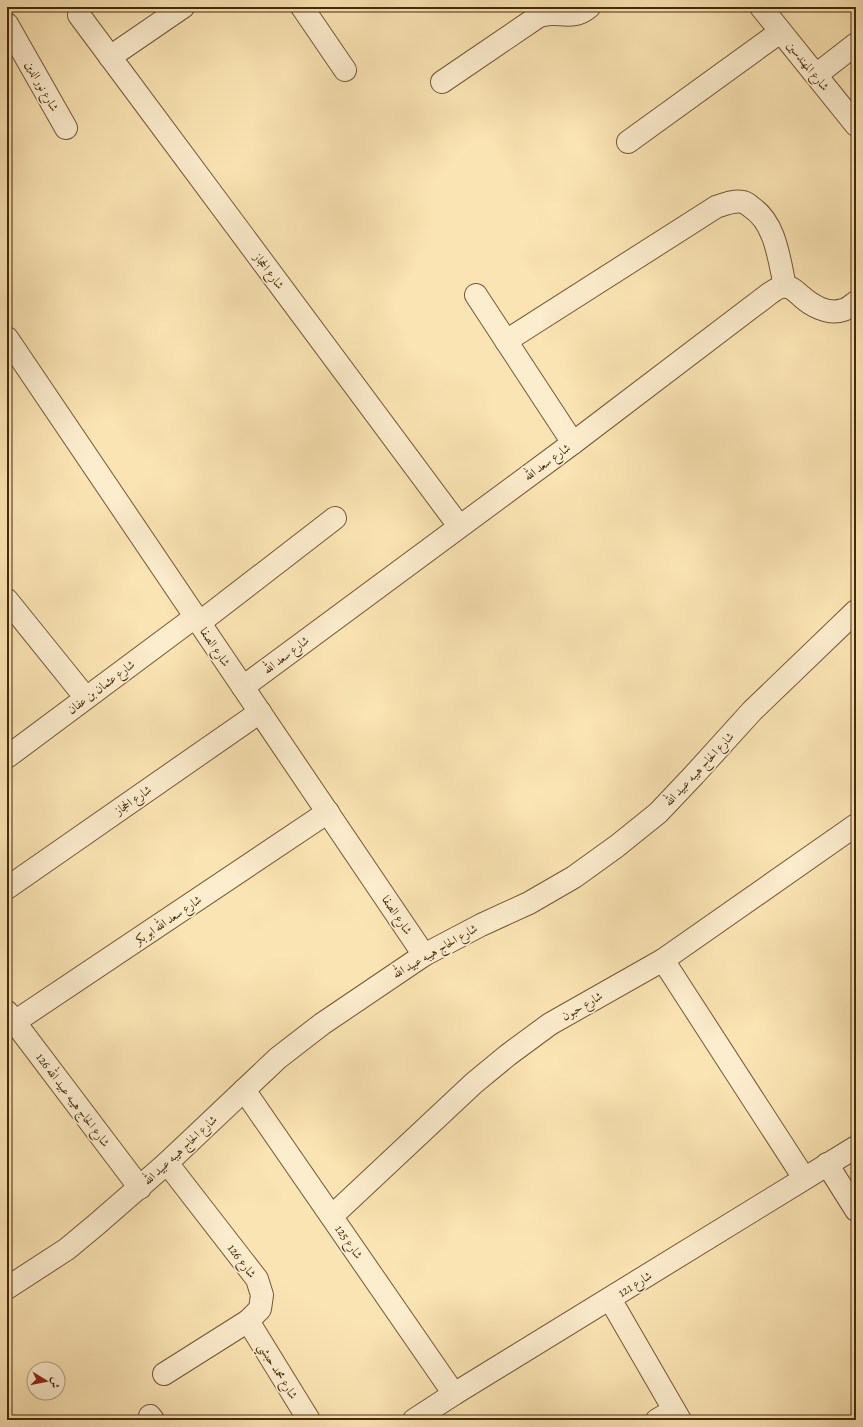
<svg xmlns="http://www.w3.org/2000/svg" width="863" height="1427" font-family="Alegreya,Amiri,serif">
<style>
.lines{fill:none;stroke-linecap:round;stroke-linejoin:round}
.street-casing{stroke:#725834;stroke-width:24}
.street{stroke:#fcedce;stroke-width:22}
.labels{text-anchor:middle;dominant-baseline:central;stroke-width:3.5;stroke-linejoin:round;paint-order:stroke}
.street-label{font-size:12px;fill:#44290a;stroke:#fcedce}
</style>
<rect width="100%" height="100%" fill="#fbe4b3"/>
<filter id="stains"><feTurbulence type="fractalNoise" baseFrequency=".005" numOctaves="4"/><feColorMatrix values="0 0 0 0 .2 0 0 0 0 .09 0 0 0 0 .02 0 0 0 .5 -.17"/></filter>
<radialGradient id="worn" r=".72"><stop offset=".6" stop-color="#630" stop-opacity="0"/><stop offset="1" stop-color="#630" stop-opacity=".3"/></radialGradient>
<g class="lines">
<defs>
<g id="street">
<path d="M 302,7 L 345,70"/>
<path d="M 761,7 L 856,125"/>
<path d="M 79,15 L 459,526"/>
<path d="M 7,24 L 66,128"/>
<path d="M 110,57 L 183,7"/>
<path d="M 816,75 L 856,44"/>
<path d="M 442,82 L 539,16 C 543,15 547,14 552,14 C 566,14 576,18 589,7"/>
<path d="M 628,142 L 780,32"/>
<path d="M 476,295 L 573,443"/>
<path d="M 7,338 L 424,955"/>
<path d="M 506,341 L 716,207 C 725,204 734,200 743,202 C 746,203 749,205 751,207 C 776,223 779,260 785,286"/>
<path d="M 7,600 L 86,698"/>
<path d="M 199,623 L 335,518"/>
<path d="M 243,687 L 573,443 L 769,294 C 773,291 780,286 786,287 C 792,287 796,292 801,296 C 812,306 828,315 843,310 C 848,309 852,305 856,302"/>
<path d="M 7,757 L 195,617"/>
<path d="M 7,888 L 260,712"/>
<path d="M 663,960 L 804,1178"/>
<path d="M 7,1012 L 140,1188"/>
<path d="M 7,1027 L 328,812"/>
<path d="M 244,1090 L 454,1394"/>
<path d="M 827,1164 L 856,1210"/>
<path d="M 332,1216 L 474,1083 L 508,1055 L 550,1024 L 663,960 L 856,825"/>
<path d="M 7,1288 L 67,1249 L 97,1224 L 167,1163 L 278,1058 L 322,1024 L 424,955 L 481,925 L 529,903 L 574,877 L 617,846 L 658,813 L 694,775 L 752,711 L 856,611"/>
<path d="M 610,1299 L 680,1420"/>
<path d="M 248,1321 L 309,1420"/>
<path d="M 164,1374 L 248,1321 L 260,1309 L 262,1295 L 257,1279 L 167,1163"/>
<path d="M 150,1416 L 153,1420"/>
<path d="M 414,1420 L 454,1394 L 856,1147"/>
<path d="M 657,1420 L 674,1410"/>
</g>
</defs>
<use href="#street" class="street-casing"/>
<use href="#street" class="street"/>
</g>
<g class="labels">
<g class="street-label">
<text transform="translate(808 66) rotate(51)">شارع المهندسين</text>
<text transform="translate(42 86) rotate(61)">شارع نور الدين</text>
<text transform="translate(269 271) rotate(53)">شارع الحجاز</text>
<text transform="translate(547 462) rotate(-36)">شارع سعد الله</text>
<text transform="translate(215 647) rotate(56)">شارع الصفا</text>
<text transform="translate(286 655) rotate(-37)">شارع سعد الله</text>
<text transform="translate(101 687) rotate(-37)">شارع عثمان بن عفان</text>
<text transform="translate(699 769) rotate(-47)">شارع الحاج هيبه عبيد الله</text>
<text transform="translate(133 800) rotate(-35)">شارع الحجاز</text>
<text transform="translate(397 915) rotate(56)">شارع الصفا</text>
<text transform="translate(168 920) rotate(-34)">شارع سعد الله ابو بكر</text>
<text transform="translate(435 951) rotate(-30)">شارع الحاج هيبه عبيد الله</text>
<text transform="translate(582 1006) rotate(-30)">شارع حبون</text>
<text transform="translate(73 1100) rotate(53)">شارع الحاج هيبه عبيد الله 126</text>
<text transform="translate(180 1150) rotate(-43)">شارع الحاج هيبه عبيد الله</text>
<text transform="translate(349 1242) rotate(55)">شارع 125</text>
<text transform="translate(242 1261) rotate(53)">شارع 126</text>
<text transform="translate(635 1284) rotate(-32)">شارع 121</text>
<text transform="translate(278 1371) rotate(58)">شارع محمد حبشي</text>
</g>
</g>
<rect width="863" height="1427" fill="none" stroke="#fbe4b3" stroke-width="24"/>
<rect x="8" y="8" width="847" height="1411" fill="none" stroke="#44290a" stroke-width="2"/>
<rect x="12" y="12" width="839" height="1403" fill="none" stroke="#44290a"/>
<g transform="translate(46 1381) rotate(100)"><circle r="19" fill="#fcedce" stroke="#b29f80"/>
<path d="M0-3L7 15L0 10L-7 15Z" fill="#8f2418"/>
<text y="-6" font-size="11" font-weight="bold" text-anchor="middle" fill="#44290a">ش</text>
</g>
<rect width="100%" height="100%" filter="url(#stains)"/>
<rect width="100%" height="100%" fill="url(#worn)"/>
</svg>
